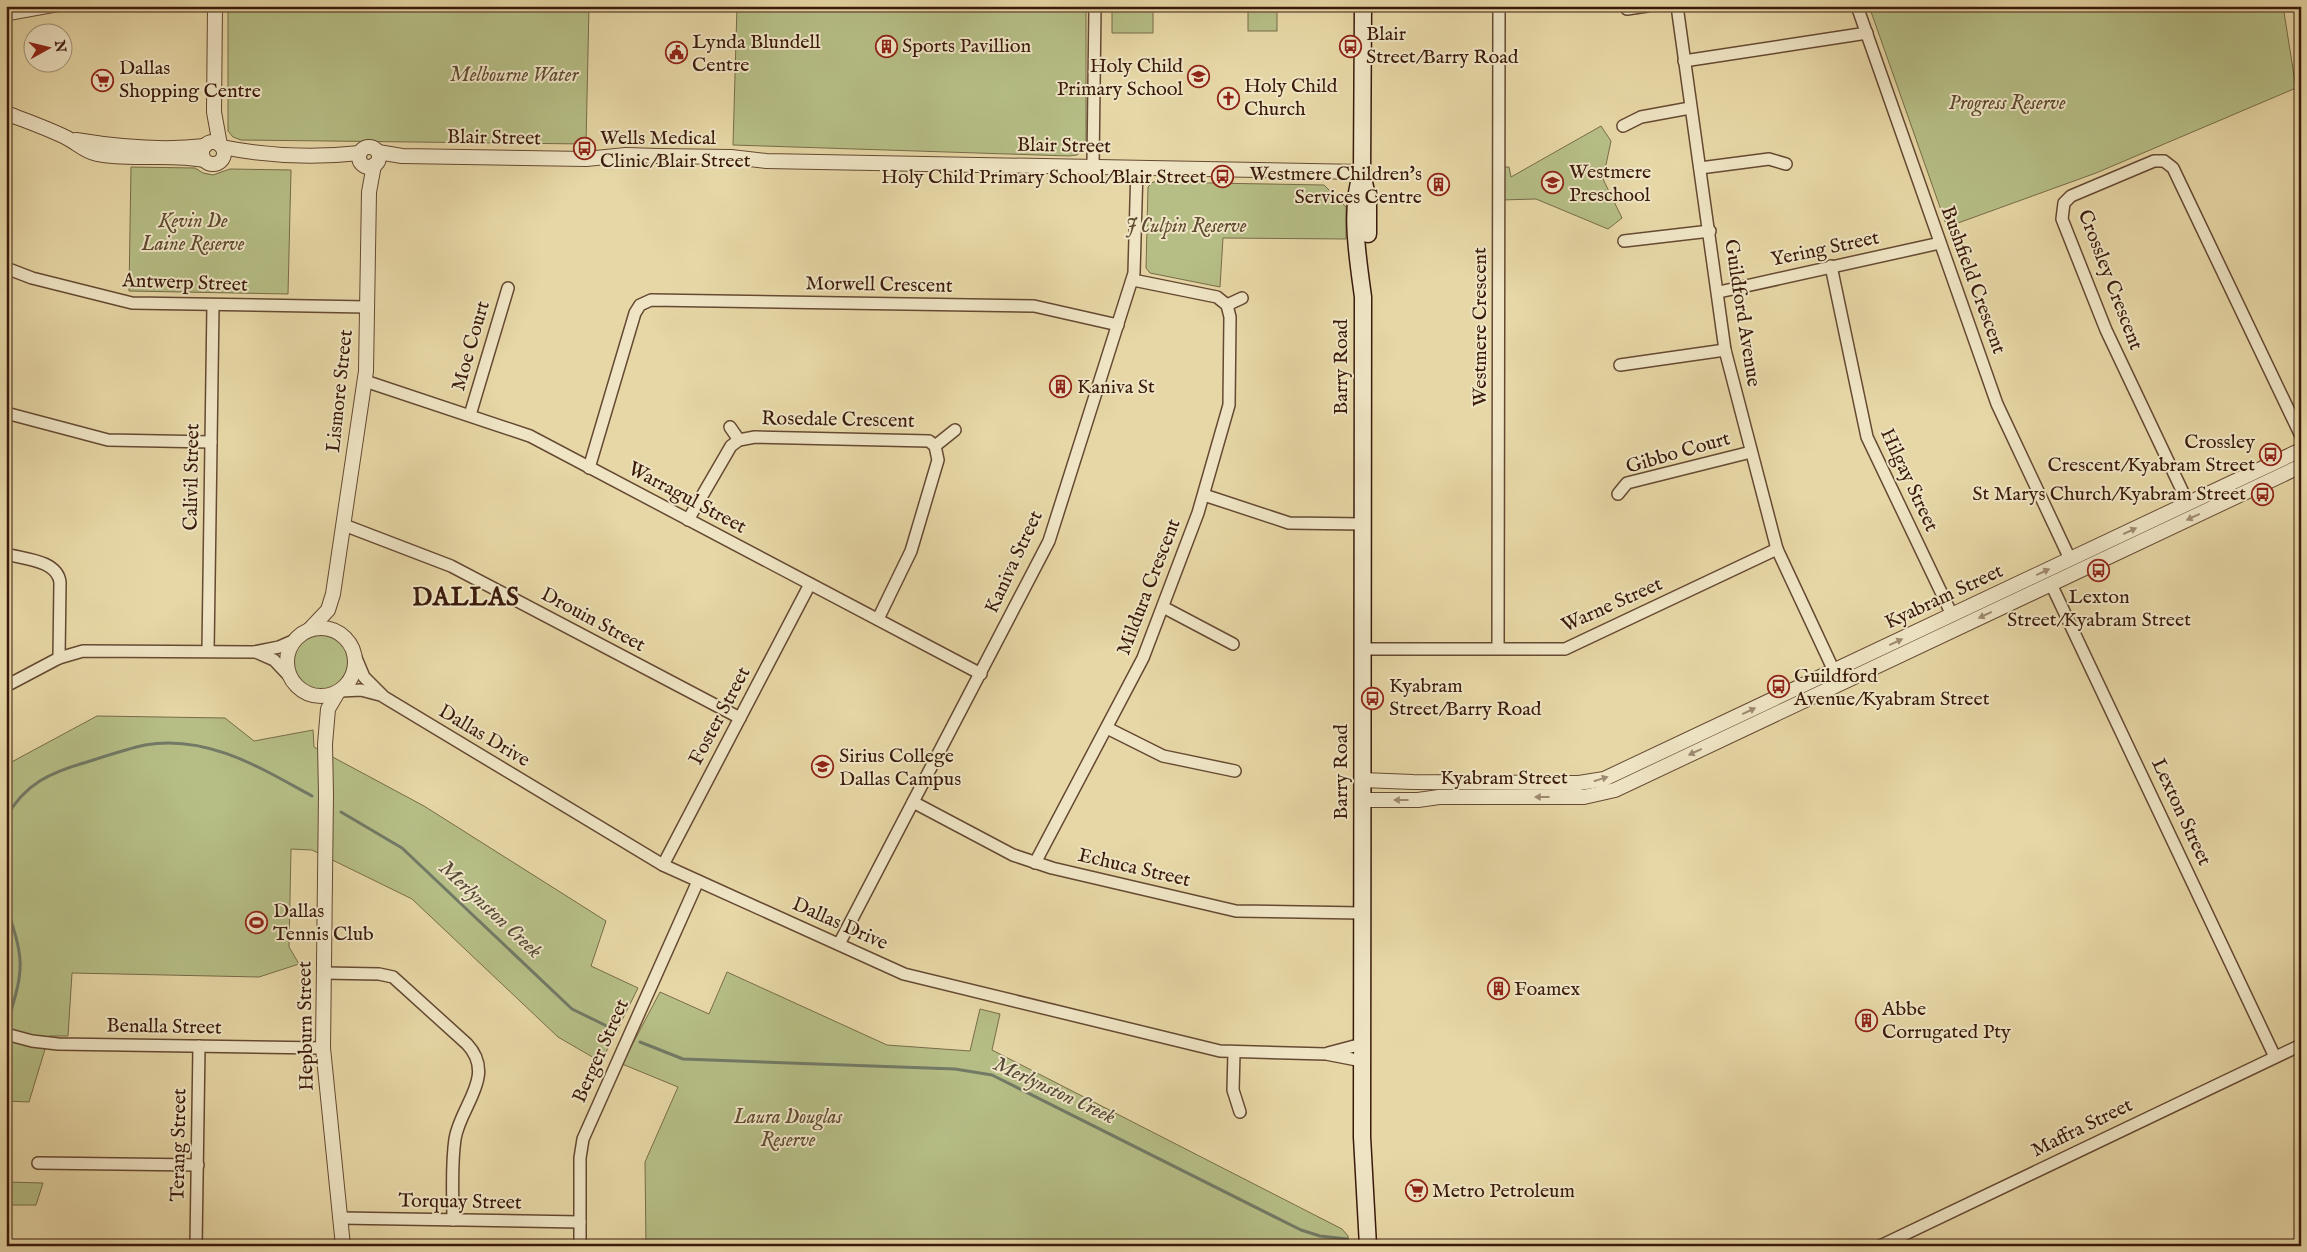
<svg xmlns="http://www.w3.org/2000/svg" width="2307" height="1252" font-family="'IM FELL English',serif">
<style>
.green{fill:#b6be86;stroke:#786c48}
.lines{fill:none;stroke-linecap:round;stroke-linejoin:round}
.stream{stroke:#727a66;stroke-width:3}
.pedestrian-casing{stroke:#654932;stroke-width:11}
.minor-casing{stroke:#654932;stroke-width:14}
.tertiary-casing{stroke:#654932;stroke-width:16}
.secondary-casing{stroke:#3a1a0b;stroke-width:19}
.pedestrian{stroke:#efe5c5;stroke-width:9}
.minor{stroke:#efe5c5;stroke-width:11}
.tertiary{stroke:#efe5c5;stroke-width:14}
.secondary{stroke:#efe5c5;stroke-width:16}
.oneway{fill:#9e8a71}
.labels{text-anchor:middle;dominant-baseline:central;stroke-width:4;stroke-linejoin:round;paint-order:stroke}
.poi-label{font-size:20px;fill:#3a1a0b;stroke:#efe5c5;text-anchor:start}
.park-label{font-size:20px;font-style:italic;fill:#5f4b30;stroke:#efe5c5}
.street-label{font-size:20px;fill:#3a1a0b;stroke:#efe5c5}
.water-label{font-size:21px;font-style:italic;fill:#564a38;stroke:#efe5c5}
.district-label{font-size:25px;font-weight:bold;letter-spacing:1px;fill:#3a1a0b;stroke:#efe5c5}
</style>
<rect width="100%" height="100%" fill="#e7d7a6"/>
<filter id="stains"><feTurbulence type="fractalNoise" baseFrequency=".004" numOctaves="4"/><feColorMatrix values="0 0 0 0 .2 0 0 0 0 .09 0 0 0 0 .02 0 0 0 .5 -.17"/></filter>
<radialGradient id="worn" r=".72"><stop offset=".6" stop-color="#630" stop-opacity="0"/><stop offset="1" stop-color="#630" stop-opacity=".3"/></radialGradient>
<g class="green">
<path d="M 228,6 L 589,6 L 586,144 L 241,140 L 233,137 L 228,131 Z"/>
<path d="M 737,6 L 1086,6 L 1086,147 L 1077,155 L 1069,156 L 733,145 Z"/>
<rect x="1248" y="6" width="29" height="25"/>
<path d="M 1869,6 L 2283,6 L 2296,88 L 2096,173 L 1947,227 Z"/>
<path d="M 1112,10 L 1153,11 L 1153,33 L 1112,33 Z"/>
<path d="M 1601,126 L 1611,141 L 1603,179 L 1622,218 L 1608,229 L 1536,199 L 1501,200 L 1500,167 L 1509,167 L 1511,177 Z"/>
<path d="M 131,167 L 195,168 L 203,173 L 213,175 L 230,169 L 291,170 L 288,294 L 129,291 Z"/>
<path d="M 1153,182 L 1324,185 L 1346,207 L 1346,239 L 1223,238 L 1220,287 L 1150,273 L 1146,268 L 1148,187 Z"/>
<circle cx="321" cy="662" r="31"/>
<path d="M 97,716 L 225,718 L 254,741 L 313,730 L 314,747 L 424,806 L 606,921 L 591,966 L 638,988 L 601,1062 L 558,1037 L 412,899 L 312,850 L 291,849 L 289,947 L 299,964 L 259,977 L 72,973 L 68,1036 L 49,1036 L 29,1102 L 6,1101 L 6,765 Z"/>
<path d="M 727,972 L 887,1045 L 970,1051 L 980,1009 L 1000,1014 L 992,1050 L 1342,1229 L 1348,1236 L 1349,1246 L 646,1246 L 645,1162 L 678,1087 L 622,1064 L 660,992 L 709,1014 Z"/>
<path d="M 6,1182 L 43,1183 L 36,1205 L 6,1205 Z"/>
</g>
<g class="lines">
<g class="stream">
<path d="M 341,812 L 402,848 L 572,1009 L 617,1031"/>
<path d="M 6,818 C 24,784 51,772 87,762 C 106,756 126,749 145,745 C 207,734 261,768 312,796"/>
<path d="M 6,905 C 24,960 25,966 8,1021"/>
<path d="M 640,1042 L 683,1059 L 955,1069 L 992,1075 L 1301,1230 L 1320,1236 L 1347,1239"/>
</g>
<defs>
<path id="pedestrian" d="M 6,16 L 61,6"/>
<g id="minor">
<path d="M 1677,6 L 1725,350 L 1777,549 L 1834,671"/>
<path d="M 1857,6 L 1997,404 L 2070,559"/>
<path d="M 1627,9 L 1647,6"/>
<path d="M 1684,61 L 1867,33"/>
<path d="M 1623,126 L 1641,117 L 1690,108"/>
<path d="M 1093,166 L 1095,6"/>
<path d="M 1700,168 L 1769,159 L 1786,164"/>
<path d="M 1624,241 L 1710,231"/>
<path d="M 1831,266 L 1867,437 L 1952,615"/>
<path d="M 6,268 L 32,278 L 132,303 L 367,307"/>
<path d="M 1719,292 L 1940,243"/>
<path d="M 1227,305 L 1242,298"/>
<path d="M 1620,365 L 1725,350"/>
<path d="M 365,381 L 530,436 L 981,674"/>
<path d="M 6,413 L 108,440 L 211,442"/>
<path d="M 470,415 L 508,288"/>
<path d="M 730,427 L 739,440"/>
<path d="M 935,446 L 955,430"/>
<path d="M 589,468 L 635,313 L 640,305 L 651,300 L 1034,306 L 1118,325"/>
<path d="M 1618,494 L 1627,483 L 1751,452"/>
<path d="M 1204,495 L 1289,523 L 1363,524"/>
<path d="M 2188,503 L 2106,330 L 2062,219 L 2064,203 L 2071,196 L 2154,161 L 2164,161 L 2173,168 L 2301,436"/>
<path d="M 688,520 L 731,446 L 739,440 L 755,437 L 929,441 L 935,446 L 938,460 L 911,551 L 878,619"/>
<path d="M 344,525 L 451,566 L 740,718"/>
<path d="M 6,554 C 24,559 57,560 60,582 L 59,658"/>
<path d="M 2051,584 L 2275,1057"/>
<path d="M 1163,607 L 1233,644"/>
<path d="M 1498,648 L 1499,6"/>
<path d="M 1362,649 L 1565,649 L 1777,549"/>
<path d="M 208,651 L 213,305"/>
<path d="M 256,652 L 274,660 L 291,678"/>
<path d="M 356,658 L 364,677 L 384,697 L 663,865 L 904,974 L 1220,1051 L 1326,1054 L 1362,1061"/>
<path d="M 6,686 L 59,658 L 83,651 L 254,652 L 279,647 L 295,640"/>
<path d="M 341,691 L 361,690 L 380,695"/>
<path d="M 1107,728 L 1163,756 L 1235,771"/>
<path d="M 913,802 L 1013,855 L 1052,868 L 1236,911 L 1362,913"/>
<path d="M 1035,863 L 1143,658 L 1198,513 L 1229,405 L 1230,317 L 1227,305 L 1217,297 L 1133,280"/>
<path d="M 663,865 L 810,584"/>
<path d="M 839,944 L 1049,541 L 1134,273 L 1137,167"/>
<path d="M 324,973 L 379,974 L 393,977 L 467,1044 C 497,1076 460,1106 455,1139 C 451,1166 453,1194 453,1220"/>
<path d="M 6,1034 L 32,1041 L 58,1044 L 323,1048"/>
<path d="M 1234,1053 L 1233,1090 L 1240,1112"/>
<path d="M 1328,1053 L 1362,1044"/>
<path d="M 38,1163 L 198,1165"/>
<path d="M 340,1218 L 580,1222"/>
<path d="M 196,1246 L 199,1046"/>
<path d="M 580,1246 L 580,1158 L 583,1139 L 698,881"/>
<path d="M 1880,1246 L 2301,1045"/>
</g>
<g id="tertiary">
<path d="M 215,6 L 214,112 L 220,145"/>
<path d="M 6,113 C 26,121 47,128 67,138 C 77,143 84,151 97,154 C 132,161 169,153 204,160"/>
<path d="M 76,140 C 118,147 162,151 205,146"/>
<circle cx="213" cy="153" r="11"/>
<path d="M 222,147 C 267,156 314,158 360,153"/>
<circle cx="369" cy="157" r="10"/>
<path d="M 378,152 L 402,156 L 586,159 L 626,155 L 658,156 L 731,157 L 766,161 L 1362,172"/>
<circle cx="321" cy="662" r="34"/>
<path d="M 310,629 L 328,610 L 333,594 L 366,371 L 369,192 L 374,165"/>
<path d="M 338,692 L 328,709 L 325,744 L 326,794 L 323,1048 L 343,1246"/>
<path d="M 1362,780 L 1413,782 L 1579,783 L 1604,779 L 2301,450"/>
<path d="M 1362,800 L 1418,800 L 1439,797 L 1584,797 L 1615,790 L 2301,466"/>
</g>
<g id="secondary">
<path d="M 1363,6 L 1362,172 C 1349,208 1358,259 1363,297 L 1362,1137 L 1368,1246"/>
<path d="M 1362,174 L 1368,200 L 1368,234"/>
</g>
</defs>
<use href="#pedestrian" class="pedestrian-casing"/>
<use href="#minor" class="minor-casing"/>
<use href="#tertiary" class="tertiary-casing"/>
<use href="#secondary" class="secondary-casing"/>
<use href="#pedestrian" class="pedestrian"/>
<use href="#minor" class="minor"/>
<use href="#tertiary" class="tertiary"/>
<use href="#secondary" class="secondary"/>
</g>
<defs><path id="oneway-solid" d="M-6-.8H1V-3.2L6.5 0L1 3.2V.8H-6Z" transform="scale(1.25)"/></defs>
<g class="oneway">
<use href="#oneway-solid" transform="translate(2193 517) rotate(155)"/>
<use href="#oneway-solid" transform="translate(2130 531) rotate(-25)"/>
<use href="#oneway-solid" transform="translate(2043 572) rotate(-25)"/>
<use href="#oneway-solid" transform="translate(1985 615) rotate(155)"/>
<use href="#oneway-solid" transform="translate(1896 642) rotate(-25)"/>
<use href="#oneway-solid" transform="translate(1749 711) rotate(-25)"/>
<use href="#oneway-solid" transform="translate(1695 752) rotate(155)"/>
<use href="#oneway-solid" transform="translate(1601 779) rotate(-17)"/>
<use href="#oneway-solid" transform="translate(1542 797) rotate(-180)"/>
<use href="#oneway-solid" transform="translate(1401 800) rotate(180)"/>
</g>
<defs>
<symbol id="building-ring" viewBox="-11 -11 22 22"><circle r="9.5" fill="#efe5c5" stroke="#8f2418" stroke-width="1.5"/><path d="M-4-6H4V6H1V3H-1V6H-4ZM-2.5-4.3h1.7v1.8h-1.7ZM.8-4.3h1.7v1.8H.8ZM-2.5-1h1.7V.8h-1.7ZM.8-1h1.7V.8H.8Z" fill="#8f2418"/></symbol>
<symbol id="bus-ring" viewBox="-11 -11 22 22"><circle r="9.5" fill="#efe5c5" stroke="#8f2418" stroke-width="1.5"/><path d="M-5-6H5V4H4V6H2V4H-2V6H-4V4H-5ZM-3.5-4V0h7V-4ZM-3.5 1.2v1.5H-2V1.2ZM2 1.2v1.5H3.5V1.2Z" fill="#8f2418"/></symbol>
<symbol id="civic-ring" viewBox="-11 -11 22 22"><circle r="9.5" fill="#efe5c5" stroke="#8f2418" stroke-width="1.5"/><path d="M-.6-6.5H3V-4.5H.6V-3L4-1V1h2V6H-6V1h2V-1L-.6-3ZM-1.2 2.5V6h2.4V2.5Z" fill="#8f2418"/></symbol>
<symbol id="school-ring" viewBox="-11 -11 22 22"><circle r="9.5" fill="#efe5c5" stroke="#8f2418" stroke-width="1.5"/><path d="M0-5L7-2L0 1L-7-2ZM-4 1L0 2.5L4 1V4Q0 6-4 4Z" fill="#8f2418"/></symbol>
<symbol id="supermarket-ring" viewBox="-11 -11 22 22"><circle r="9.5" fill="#efe5c5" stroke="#8f2418" stroke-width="1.5"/><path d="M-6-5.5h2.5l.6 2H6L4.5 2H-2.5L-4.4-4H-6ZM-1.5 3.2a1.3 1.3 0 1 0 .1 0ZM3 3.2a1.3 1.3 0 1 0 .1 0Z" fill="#8f2418"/></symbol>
<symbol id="church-ring" viewBox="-11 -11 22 22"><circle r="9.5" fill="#efe5c5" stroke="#8f2418" stroke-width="1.5"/><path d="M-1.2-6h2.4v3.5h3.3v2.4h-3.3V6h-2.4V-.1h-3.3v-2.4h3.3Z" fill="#8f2418"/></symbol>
<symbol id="stadium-ring" viewBox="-11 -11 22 22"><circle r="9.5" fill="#efe5c5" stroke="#8f2418" stroke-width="1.5"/><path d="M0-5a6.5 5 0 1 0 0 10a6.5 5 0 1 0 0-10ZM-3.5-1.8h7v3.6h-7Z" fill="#8f2418"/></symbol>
</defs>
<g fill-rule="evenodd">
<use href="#building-ring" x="874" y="34" width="25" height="25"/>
<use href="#bus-ring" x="1338" y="34" width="25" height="25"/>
<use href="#civic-ring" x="664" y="40" width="25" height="25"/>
<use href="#school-ring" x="1186" y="64" width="25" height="25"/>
<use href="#supermarket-ring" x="90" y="68" width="25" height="25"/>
<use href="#church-ring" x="1216" y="86" width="25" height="25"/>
<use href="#bus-ring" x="572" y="136" width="25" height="25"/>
<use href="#bus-ring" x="1210" y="164" width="25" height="25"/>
<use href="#school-ring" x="1540" y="170" width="25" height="25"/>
<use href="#building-ring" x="1426" y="172" width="25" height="25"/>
<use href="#building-ring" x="1048" y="374" width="25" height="25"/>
<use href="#bus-ring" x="2258" y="442" width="25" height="25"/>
<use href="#bus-ring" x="2250" y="482" width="25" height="25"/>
<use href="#bus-ring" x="2086" y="558" width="25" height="25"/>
<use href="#bus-ring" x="1766" y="674" width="25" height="25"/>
<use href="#bus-ring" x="1360" y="686" width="25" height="25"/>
<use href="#school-ring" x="810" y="754" width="25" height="25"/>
<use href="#stadium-ring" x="244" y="910" width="25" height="25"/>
<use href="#building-ring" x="1486" y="976" width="25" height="25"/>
<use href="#building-ring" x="1854" y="1008" width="25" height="25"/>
<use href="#supermarket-ring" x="1404" y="1178" width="25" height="25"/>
</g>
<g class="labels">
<g class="poi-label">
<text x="1366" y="34">Blair<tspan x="1366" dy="23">Street/Barry Road</tspan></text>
<text x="692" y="42">Lynda Blundell<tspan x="692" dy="23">Centre</tspan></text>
<text x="902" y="46">Sports Pavillion</text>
<text x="1183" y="66" text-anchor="end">Holy Child<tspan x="1183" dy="23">Primary School</tspan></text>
<text x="119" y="68">Dallas<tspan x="119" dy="23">Shopping Centre</tspan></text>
<text x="1244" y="86">Holy Child<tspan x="1244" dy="23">Church</tspan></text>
<text x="600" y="138">Wells Medical<tspan x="600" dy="23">Clinic/Blair Street</tspan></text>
<text x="1569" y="172">Westmere<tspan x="1569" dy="23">Preschool</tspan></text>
<text x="1422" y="174" text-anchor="end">Westmere Children's<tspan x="1422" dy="23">Services Centre</tspan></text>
<text x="1206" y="177" text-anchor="end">Holy Child Primary School/Blair Street</text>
<text x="1077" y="387">Kaniva St</text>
<text x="2255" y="442" text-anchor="end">Crossley<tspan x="2255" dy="23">Crescent/Kyabram Street</tspan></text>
<text x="2246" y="494" text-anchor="end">St Marys Church/Kyabram Street</text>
<text x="2099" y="597" text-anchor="middle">Lexton<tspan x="2099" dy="23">Street/Kyabram Street</tspan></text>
<text x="1794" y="676">Guildford<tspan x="1794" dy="23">Avenue/Kyabram Street</tspan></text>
<text x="1389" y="686">Kyabram<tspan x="1389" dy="23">Street/Barry Road</tspan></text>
<text x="839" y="756">Sirius College<tspan x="839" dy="23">Dallas Campus</tspan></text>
<text x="273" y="911">Dallas<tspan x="273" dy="23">Tennis Club</tspan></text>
<text x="1514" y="989">Foamex</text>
<text x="1882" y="1009">Abbe<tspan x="1882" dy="23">Corrugated Pty</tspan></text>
<text x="1432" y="1191">Metro Petroleum</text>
</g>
<g class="park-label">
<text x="514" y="75">Melbourne Water</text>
<text x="2007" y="103">Progress Reserve</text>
<text x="193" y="221">Kevin De<tspan x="193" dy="23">Laine Reserve</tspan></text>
<text x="1186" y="226">J Culpin Reserve</text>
<text x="788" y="1117">Laura Douglas<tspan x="788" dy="23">Reserve</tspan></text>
</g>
<g class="street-label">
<text transform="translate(494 138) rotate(1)">Blair Street</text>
<text transform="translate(1064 146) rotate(1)">Blair Street</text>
<text transform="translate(1825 249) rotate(-12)">Yering Street</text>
<text transform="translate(1973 280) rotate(70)">Bushfield Crescent</text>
<text transform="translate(2110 280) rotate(69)">Crossley Crescent</text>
<text transform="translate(185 283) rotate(2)">Antwerp Street</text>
<text transform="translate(879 285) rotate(1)">Morwell Crescent</text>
<text transform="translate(1742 313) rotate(81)">Guildford Avenue</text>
<text transform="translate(1480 327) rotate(-90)">Westmere Crescent</text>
<text transform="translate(471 346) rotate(-74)">Moe Court</text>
<text transform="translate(1341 367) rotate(-90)">Barry Road</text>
<text transform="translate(340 391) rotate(-84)">Lismore Street</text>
<text transform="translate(838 420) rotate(1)">Rosedale Crescent</text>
<text transform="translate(1678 453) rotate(-16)">Gibbo Court</text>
<text transform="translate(192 477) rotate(-89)">Calivil Street</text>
<text transform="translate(1909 480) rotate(65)">Hilgay Street</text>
<text transform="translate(687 498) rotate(28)">Warragul Street</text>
<text transform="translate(1014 562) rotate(-65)">Kaniva Street</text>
<text transform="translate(1149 587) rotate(-69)">Mildura Crescent</text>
<text transform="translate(1944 597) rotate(-25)">Kyabram Street</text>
<text transform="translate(1612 605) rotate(-24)">Warne Street</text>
<text transform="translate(593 620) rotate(28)">Drouin Street</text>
<text transform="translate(720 716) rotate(-62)">Foster Street</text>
<text transform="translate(484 736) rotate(31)">Dallas Drive</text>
<text transform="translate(1341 772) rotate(-90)">Barry Road</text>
<text x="1504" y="778">Kyabram Street</text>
<text transform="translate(2181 812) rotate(65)">Lexton Street</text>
<text transform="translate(1134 868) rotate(13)">Echuca Street</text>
<text transform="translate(840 924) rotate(24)">Dallas Drive</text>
<text transform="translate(306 1026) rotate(-91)">Hepburn Street</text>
<text transform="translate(164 1027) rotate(1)">Benalla Street</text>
<text transform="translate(601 1051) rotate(-66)">Berger Street</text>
<text transform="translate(2082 1128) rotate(-26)">Maffra Street</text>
<text transform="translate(179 1145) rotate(-89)">Terang Street</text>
<text transform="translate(460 1202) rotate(1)">Torquay Street</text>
</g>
<g class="water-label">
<text transform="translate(490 910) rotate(43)">Merlynston Creek</text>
<text transform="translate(1054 1091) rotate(25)">Merlynston Creek</text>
</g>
<g class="district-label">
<text x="466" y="598">DALLAS</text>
</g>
</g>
<rect width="2307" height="1252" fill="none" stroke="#e7d7a6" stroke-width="25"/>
<rect x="8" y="8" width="2292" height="1237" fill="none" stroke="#3a1a0b" stroke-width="2.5"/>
<rect x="12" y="12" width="2282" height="1227" fill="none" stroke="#3a1a0b"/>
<g transform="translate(48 48) rotate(82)"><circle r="24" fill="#efe5c5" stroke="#a7947b"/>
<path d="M0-4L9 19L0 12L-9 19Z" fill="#8f2418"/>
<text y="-8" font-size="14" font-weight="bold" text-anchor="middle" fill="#3a1a0b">N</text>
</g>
<rect width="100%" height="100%" filter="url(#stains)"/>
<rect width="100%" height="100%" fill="url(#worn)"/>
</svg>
